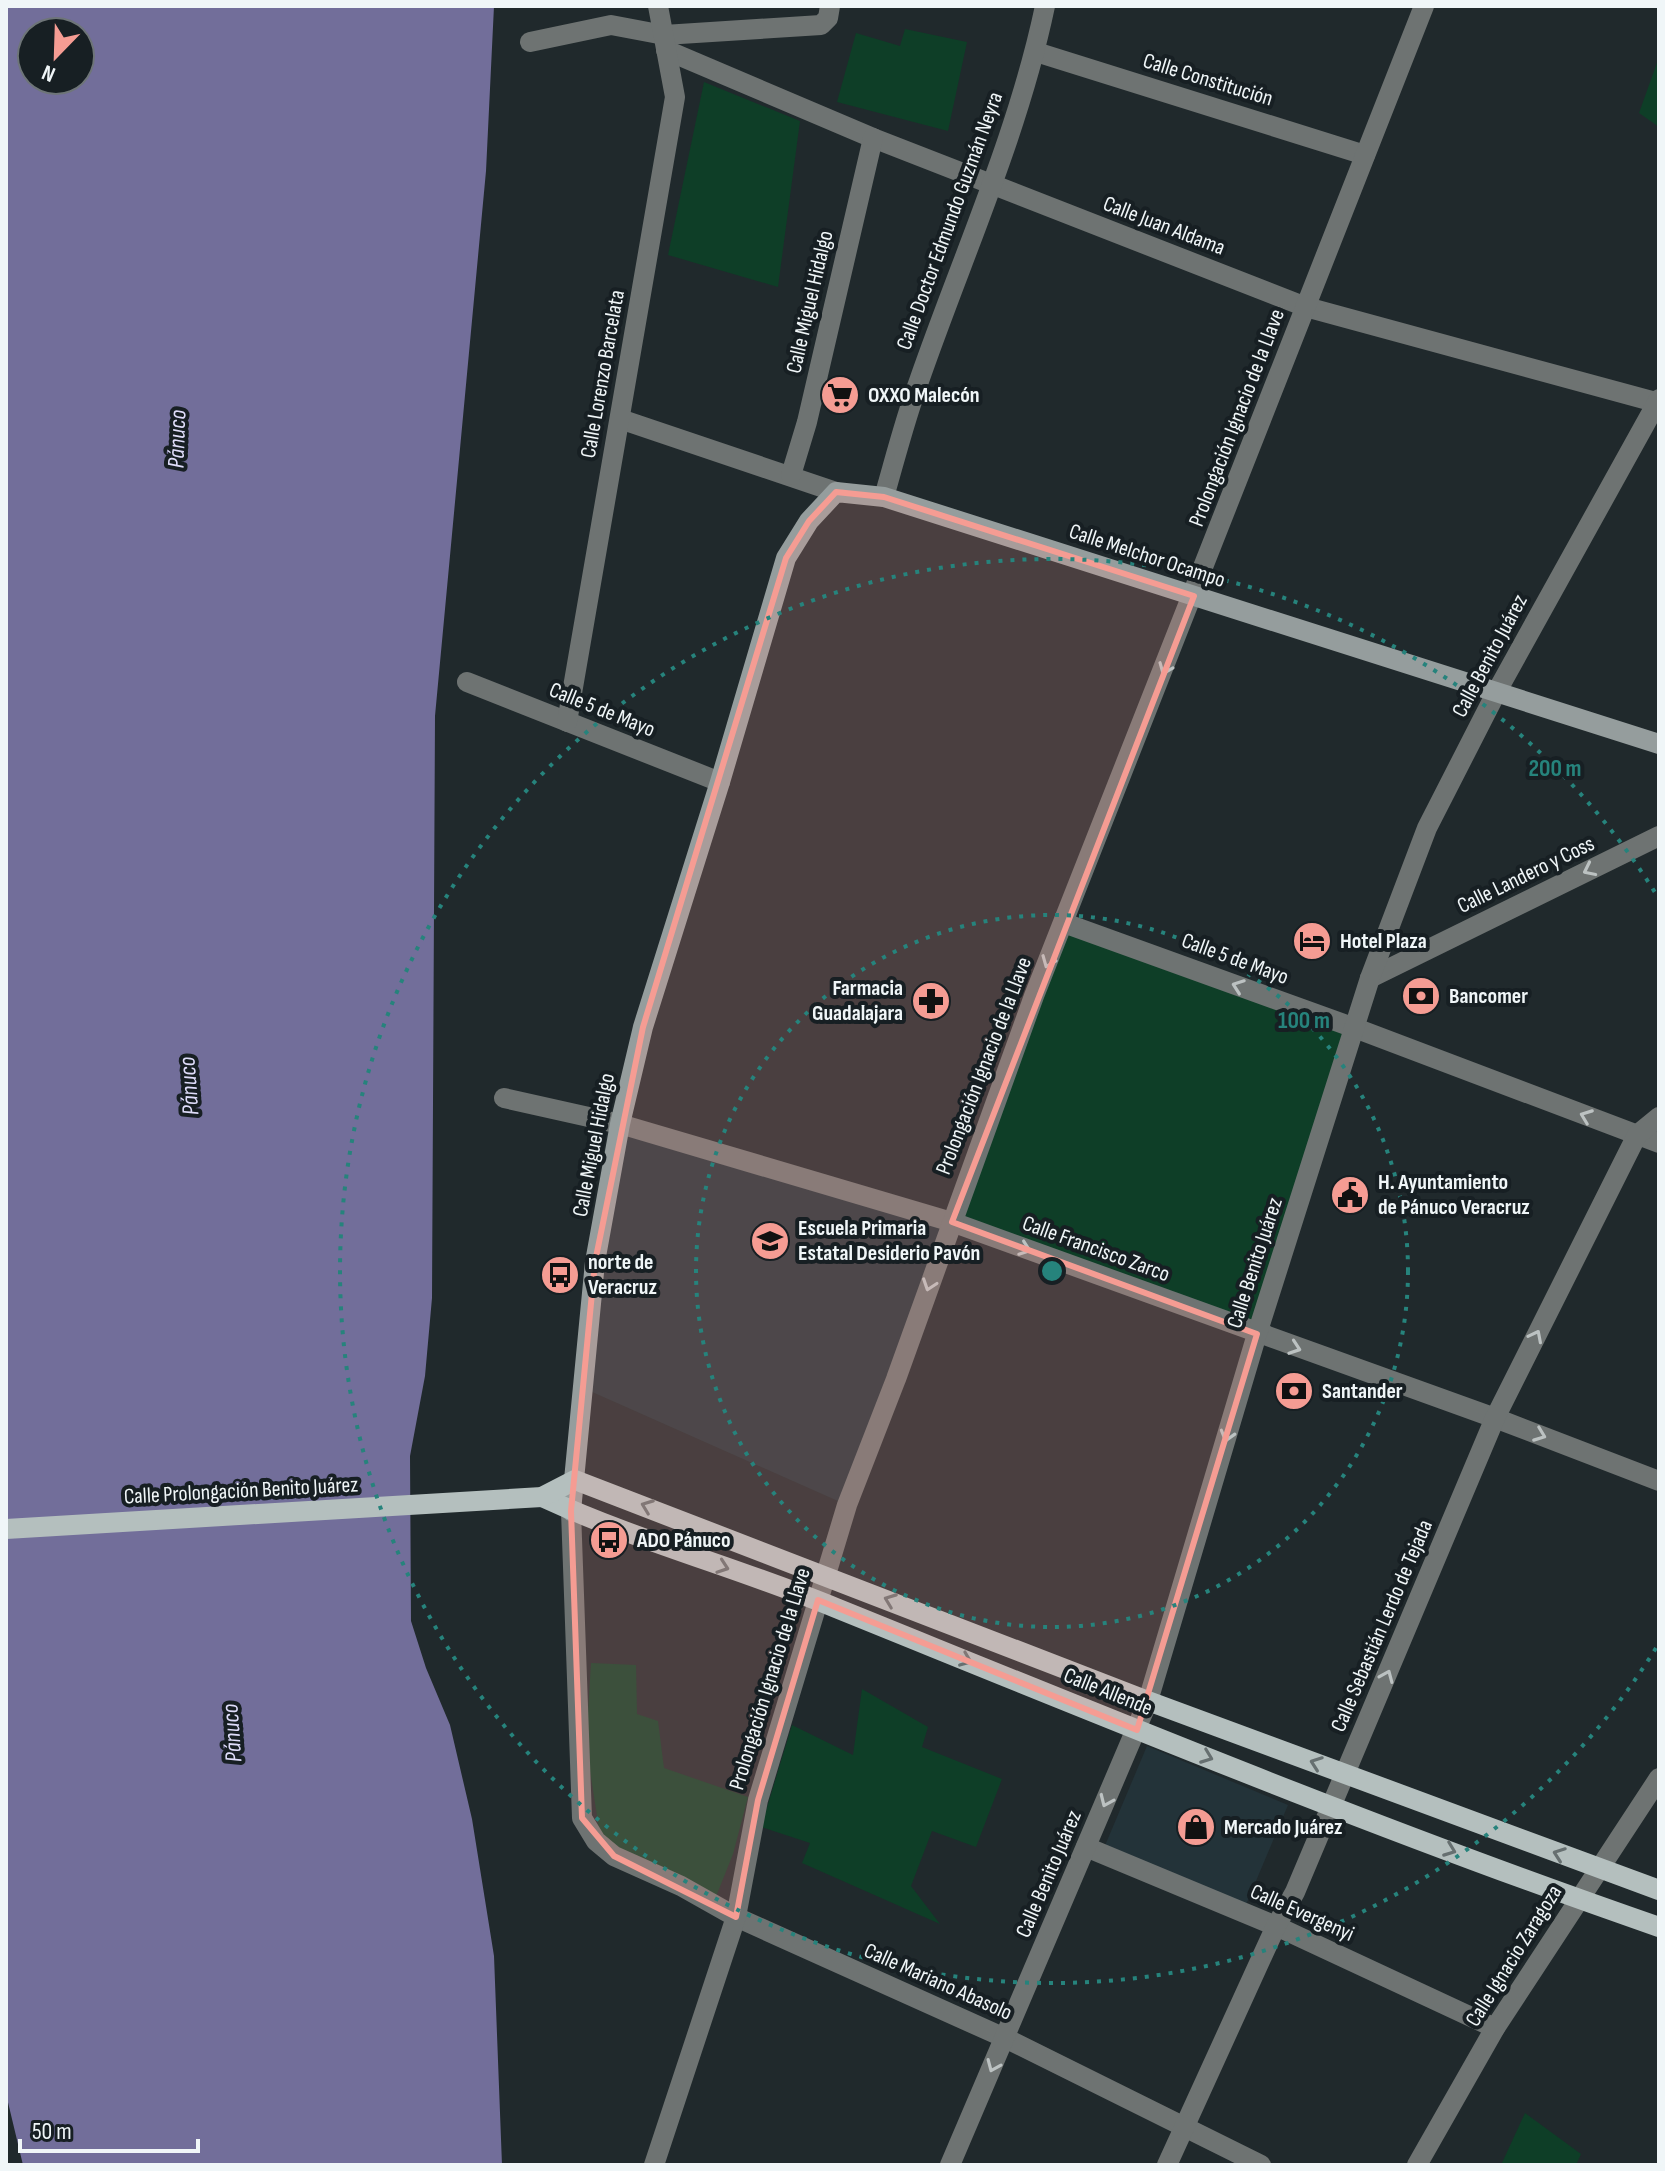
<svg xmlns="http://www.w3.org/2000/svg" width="1665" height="2171" font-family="'Sofia Sans Condensed',sans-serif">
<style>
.built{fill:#233339}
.green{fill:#0e3e27}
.water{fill:#726e9a;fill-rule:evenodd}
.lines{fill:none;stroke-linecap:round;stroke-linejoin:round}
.street{stroke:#6e7372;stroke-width:20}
.secondary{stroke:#959d9d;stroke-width:20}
.primary{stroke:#b4bfbe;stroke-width:20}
.oneway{stroke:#bcc2c2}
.oneway2{stroke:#666f70}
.marked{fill:#f59c93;fill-opacity:0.2;stroke:#f59c93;stroke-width:6;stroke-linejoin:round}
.ring{fill:none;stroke:#26837c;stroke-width:4;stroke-dasharray:4 8}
.labels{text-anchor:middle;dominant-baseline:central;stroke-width:8;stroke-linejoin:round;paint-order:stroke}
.street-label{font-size:22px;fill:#f0f6f8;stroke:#171f23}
.poi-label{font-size:22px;font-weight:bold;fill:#f0f6f8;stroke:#171f23;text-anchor:start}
.water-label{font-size:24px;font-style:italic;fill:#dfddfa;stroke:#171f23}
.centre{fill:#26837c;stroke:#171f23;stroke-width:4}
.ring-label{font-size:24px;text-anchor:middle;font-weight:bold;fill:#26837c;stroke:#171f23;stroke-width:8;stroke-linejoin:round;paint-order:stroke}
</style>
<rect width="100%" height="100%" fill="#20292c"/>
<g class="built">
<path d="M 616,1122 L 952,1222 L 847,1505 L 581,1387 Z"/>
<path d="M 1147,1746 L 1288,1805 L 1245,1907 L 1104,1848 Z"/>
</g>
<g class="green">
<path d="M 905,29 L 967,42 L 948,131 L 837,102 L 856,33 L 900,46 Z"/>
<path d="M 1659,57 L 1659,127 L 1639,113 Z"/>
<path d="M 704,82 L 800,121 L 778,287 L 668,255 Z"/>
<path d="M 1064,923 L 1355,1028 L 1257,1334 L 952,1222 Z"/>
<path d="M 591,1663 L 636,1665 L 637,1714 L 658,1721 L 664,1768 L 748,1797 L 733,1854 L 715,1899 L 639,1862 L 600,1835 L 586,1745 Z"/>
<path d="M 862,1689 L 928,1727 L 922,1747 L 1002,1779 L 976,1847 L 932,1831 L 911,1886 L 940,1924 L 802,1863 L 810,1843 L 761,1827 L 792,1725 L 853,1755 Z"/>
<path d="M 1525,2113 L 1581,2154 L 1576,2165 L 1501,2165 Z"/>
</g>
<path class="water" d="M 6,6 L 494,6 L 486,171 L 435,716 L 432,1298 L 425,1376 L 410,1456 L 411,1621 L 426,1668 L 450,1725 L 472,1819 L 494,1956 L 502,2165 L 23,2165 L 6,2094 ZM 32,32 L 80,32 L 80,80 L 32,80 Z"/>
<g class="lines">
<g class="street">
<path d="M 530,42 L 611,25 L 664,35 L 821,25 L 828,18 L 830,6"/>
<path d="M 666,50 L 873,138 L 1306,307 L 1659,403"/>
<path d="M 1036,52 L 1365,155"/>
<path d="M 620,419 L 836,492"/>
<path d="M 791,475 L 807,422 L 873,138"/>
<path d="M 884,497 C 895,459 905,419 919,381 C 962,257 1018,135 1045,6"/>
<path d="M 467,682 L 720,782"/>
<path d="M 567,722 L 675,97 L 658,6"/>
<path d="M 1064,923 L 1355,1028 L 1659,1143"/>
<path d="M 1370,978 L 1659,836"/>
<path d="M 504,1098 L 620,1124 L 952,1222 L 1495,1418 L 1659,1481"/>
<path d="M 571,1511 L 582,1818 L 596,1841 L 614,1856 L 681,1886 L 736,1917 L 1005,2038 L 1261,2165"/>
<path d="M 1086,1847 L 1276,1926 L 1495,2028"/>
<path d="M 654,2165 L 736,1917 L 758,1800 L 847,1505 L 896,1379 L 1034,996 L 1424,6"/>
<path d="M 950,2165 L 1148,1701 L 1257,1334 L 1370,978 L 1427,828 L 1496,693 L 1659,399"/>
<path d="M 1167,2165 L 1276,1926 L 1295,1892 L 1495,1418 L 1637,1135 L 1659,1117"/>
<path d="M 1417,2165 L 1495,2028 L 1659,1778"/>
</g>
<path class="secondary" d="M 571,1511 L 595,1262 L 620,1124 L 643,1027 L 720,782 L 786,558 L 809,521 L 836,492 L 884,497 L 1659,744"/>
<g class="primary">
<path d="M 542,1497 C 637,1541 739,1568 836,1608 C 1108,1718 1381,1831 1659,1927"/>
<path d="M 6,1529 L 542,1497 L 575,1480 L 1148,1701 L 1659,1890"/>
</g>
</g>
<defs><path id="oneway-chevron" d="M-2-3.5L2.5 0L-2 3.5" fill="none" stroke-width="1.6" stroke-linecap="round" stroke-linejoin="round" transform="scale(2)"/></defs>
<g class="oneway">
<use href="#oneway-chevron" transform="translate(1165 669) rotate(112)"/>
<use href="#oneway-chevron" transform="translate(1589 870) rotate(154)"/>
<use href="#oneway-chevron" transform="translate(1048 962) rotate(112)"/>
<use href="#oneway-chevron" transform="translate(1238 986) rotate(-160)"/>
<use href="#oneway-chevron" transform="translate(1586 1116) rotate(-159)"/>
<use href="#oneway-chevron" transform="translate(1025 1249) rotate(20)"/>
<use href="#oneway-chevron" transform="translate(929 1285) rotate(109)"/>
<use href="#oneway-chevron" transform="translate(1536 1336) rotate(-63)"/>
<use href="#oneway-chevron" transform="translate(1295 1348) rotate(19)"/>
<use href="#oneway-chevron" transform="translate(1540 1435) rotate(21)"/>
<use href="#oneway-chevron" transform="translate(1227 1436) rotate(106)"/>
<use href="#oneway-chevron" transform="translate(1387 1676) rotate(-67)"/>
<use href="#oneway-chevron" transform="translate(1106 1801) rotate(114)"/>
<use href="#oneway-chevron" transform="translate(993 2066) rotate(113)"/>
</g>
<g class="oneway2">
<use href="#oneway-chevron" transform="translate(647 1506) rotate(-159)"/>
<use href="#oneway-chevron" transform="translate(723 1567) rotate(19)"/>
<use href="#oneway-chevron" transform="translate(890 1600) rotate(-159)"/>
<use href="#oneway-chevron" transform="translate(966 1660) rotate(22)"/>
<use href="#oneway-chevron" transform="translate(1207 1757) rotate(21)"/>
<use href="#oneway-chevron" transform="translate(1316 1763) rotate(-160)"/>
<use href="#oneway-chevron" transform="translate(1450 1850) rotate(21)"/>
<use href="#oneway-chevron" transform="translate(1559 1854) rotate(-160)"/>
</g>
<path class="marked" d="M 836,492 L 884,497 L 1194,596 L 952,1222 L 1257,1334 L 1137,1730 L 818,1600 L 758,1800 L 736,1917 L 614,1856 L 582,1818 L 571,1511 L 595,1262 L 643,1027 L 786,558 L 809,521 Z"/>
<g class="ring">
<circle cx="1052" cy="1271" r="356"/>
<path d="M1656 1648A712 712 0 1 1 1656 894"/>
</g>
<defs>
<symbol id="supermarket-disc" viewBox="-11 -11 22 22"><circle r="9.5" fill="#f59c93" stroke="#171f23"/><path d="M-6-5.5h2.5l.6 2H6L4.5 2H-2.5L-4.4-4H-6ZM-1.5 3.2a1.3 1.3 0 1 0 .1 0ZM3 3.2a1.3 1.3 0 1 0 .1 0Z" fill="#111"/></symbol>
<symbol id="hotel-disc" viewBox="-11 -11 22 22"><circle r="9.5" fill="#f59c93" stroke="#171f23"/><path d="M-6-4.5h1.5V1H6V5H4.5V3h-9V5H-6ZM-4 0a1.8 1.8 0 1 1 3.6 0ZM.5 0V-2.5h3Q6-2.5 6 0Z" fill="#111"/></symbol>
<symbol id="bank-disc" viewBox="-11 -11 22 22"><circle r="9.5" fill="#f59c93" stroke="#171f23"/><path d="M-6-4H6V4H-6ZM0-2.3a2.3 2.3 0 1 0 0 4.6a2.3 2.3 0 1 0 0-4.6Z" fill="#111"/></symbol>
<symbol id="pharmacy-disc" viewBox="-11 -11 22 22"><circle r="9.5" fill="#f59c93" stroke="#171f23"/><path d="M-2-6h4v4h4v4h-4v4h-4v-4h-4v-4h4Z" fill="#111"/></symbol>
<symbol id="civic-disc" viewBox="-11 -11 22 22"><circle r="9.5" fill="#f59c93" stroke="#171f23"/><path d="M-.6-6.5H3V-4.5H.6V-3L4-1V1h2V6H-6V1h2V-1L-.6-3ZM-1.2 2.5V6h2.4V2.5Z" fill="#111"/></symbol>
<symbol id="school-disc" viewBox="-11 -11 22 22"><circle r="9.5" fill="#f59c93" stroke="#171f23"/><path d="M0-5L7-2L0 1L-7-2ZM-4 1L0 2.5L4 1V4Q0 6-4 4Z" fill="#111"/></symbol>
<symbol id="bus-disc" viewBox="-11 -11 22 22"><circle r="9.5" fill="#f59c93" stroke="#171f23"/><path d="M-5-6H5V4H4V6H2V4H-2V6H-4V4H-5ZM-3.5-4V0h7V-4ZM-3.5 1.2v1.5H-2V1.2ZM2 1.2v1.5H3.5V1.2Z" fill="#111"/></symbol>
<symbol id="shop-disc" viewBox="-11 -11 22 22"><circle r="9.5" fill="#f59c93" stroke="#171f23"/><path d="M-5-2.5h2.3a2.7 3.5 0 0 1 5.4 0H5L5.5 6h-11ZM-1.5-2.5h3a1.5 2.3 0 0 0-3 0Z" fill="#111"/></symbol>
</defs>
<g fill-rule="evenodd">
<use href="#supermarket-disc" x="818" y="373" width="44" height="44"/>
<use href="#hotel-disc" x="1290" y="919" width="44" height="44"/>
<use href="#bank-disc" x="1399" y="974" width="44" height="44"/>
<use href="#pharmacy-disc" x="909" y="979" width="44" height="44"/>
<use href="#civic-disc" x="1328" y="1173" width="44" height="44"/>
<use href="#school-disc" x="748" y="1219" width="44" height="44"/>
<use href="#bus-disc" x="538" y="1253" width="44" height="44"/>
<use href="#bank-disc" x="1272" y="1369" width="44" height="44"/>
<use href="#bus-disc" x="587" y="1518" width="44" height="44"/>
<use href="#shop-disc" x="1174" y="1805" width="44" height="44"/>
</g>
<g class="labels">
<g class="street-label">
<text transform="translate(1208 80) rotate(17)">Calle Constitución</text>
<text transform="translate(950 221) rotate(-70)">Calle Doctor Edmundo Guzmán Neyra</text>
<text transform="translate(1164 226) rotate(21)">Calle Juan Aldama</text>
<text transform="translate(810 302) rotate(-77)">Calle Miguel Hidalgo</text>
<text transform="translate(603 374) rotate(-80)">Calle Lorenzo Barcelata</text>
<text transform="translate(1237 418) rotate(-69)">Prolongación Ignacio de la Llave</text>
<text transform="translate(1147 556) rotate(18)">Calle Melchor Ocampo</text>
<text transform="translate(1490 656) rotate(-62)">Calle Benito Juárez</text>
<text transform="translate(602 710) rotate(22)">Calle 5 de Mayo</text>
<text transform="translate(1526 875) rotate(-26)">Calle Landero y Coss</text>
<text transform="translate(1235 959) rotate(20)">Calle 5 de Mayo</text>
<text transform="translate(984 1066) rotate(-69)">Prolongación Ignacio de la Llave</text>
<text transform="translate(594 1145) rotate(-79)">Calle Miguel Hidalgo</text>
<text transform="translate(1096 1249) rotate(20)">Calle Francisco Zarco</text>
<text transform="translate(1255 1263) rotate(-72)">Calle Benito Juárez</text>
<text transform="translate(241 1491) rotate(-3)">Calle Prolongación Benito Juárez</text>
<text transform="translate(1382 1626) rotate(-67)">Calle Sebastián Lerdo de Tejada</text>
<text transform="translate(770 1679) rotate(-73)">Prolongación Ignacio de la Llave</text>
<text transform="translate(1108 1692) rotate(22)">Calle Allende</text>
<text transform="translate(1049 1874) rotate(-67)">Calle Benito Juárez</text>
<text transform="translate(1302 1913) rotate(24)">Calle Evergenyi</text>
<text transform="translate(1514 1956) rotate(-58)">Calle Ignacio Zaragoza</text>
<text transform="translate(938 1982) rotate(24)">Calle Mariano Abasolo</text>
</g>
<g class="poi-label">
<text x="868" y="395">OXXO Malecón</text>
<text x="1340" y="941">Hotel Plaza</text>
<text x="903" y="988" text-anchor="end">Farmacia<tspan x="903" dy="25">Guadalajara</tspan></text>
<text x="1449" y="996">Bancomer</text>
<text x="1378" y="1182">H. Ayuntamiento<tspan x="1378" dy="25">de Pánuco Veracruz</tspan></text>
<text x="798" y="1228">Escuela Primaria<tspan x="798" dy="25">Estatal Desiderio Pavón</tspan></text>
<text x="588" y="1262">norte de<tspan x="588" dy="25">Veracruz</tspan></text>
<text x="1322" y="1391">Santander</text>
<text x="637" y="1540">ADO Pánuco</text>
<text x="1224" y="1827">Mercado Juárez</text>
</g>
<g class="water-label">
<text transform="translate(177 439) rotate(-88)">Pánuco</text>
<text transform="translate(189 1086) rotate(-94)">Pánuco</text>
<text transform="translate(232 1733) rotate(-94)">Pánuco</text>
</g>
</g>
<circle cx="1052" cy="1271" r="12" class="centre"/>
<g class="ring-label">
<text x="1555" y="776">200 m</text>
<text x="1304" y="1028">100 m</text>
</g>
<rect width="1665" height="2171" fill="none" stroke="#f0f6f8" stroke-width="16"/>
<g transform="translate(56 56) rotate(203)"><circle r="38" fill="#171f23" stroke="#6e7578" stroke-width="2"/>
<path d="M0-6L14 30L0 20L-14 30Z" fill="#f59c93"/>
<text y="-12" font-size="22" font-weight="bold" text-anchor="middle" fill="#f0f6f8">N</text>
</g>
<path d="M20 2139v12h178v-12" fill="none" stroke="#f0f6f8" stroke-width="4"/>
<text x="32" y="2139" font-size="24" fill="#f0f6f8" stroke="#171f23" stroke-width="6" paint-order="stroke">50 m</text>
</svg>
